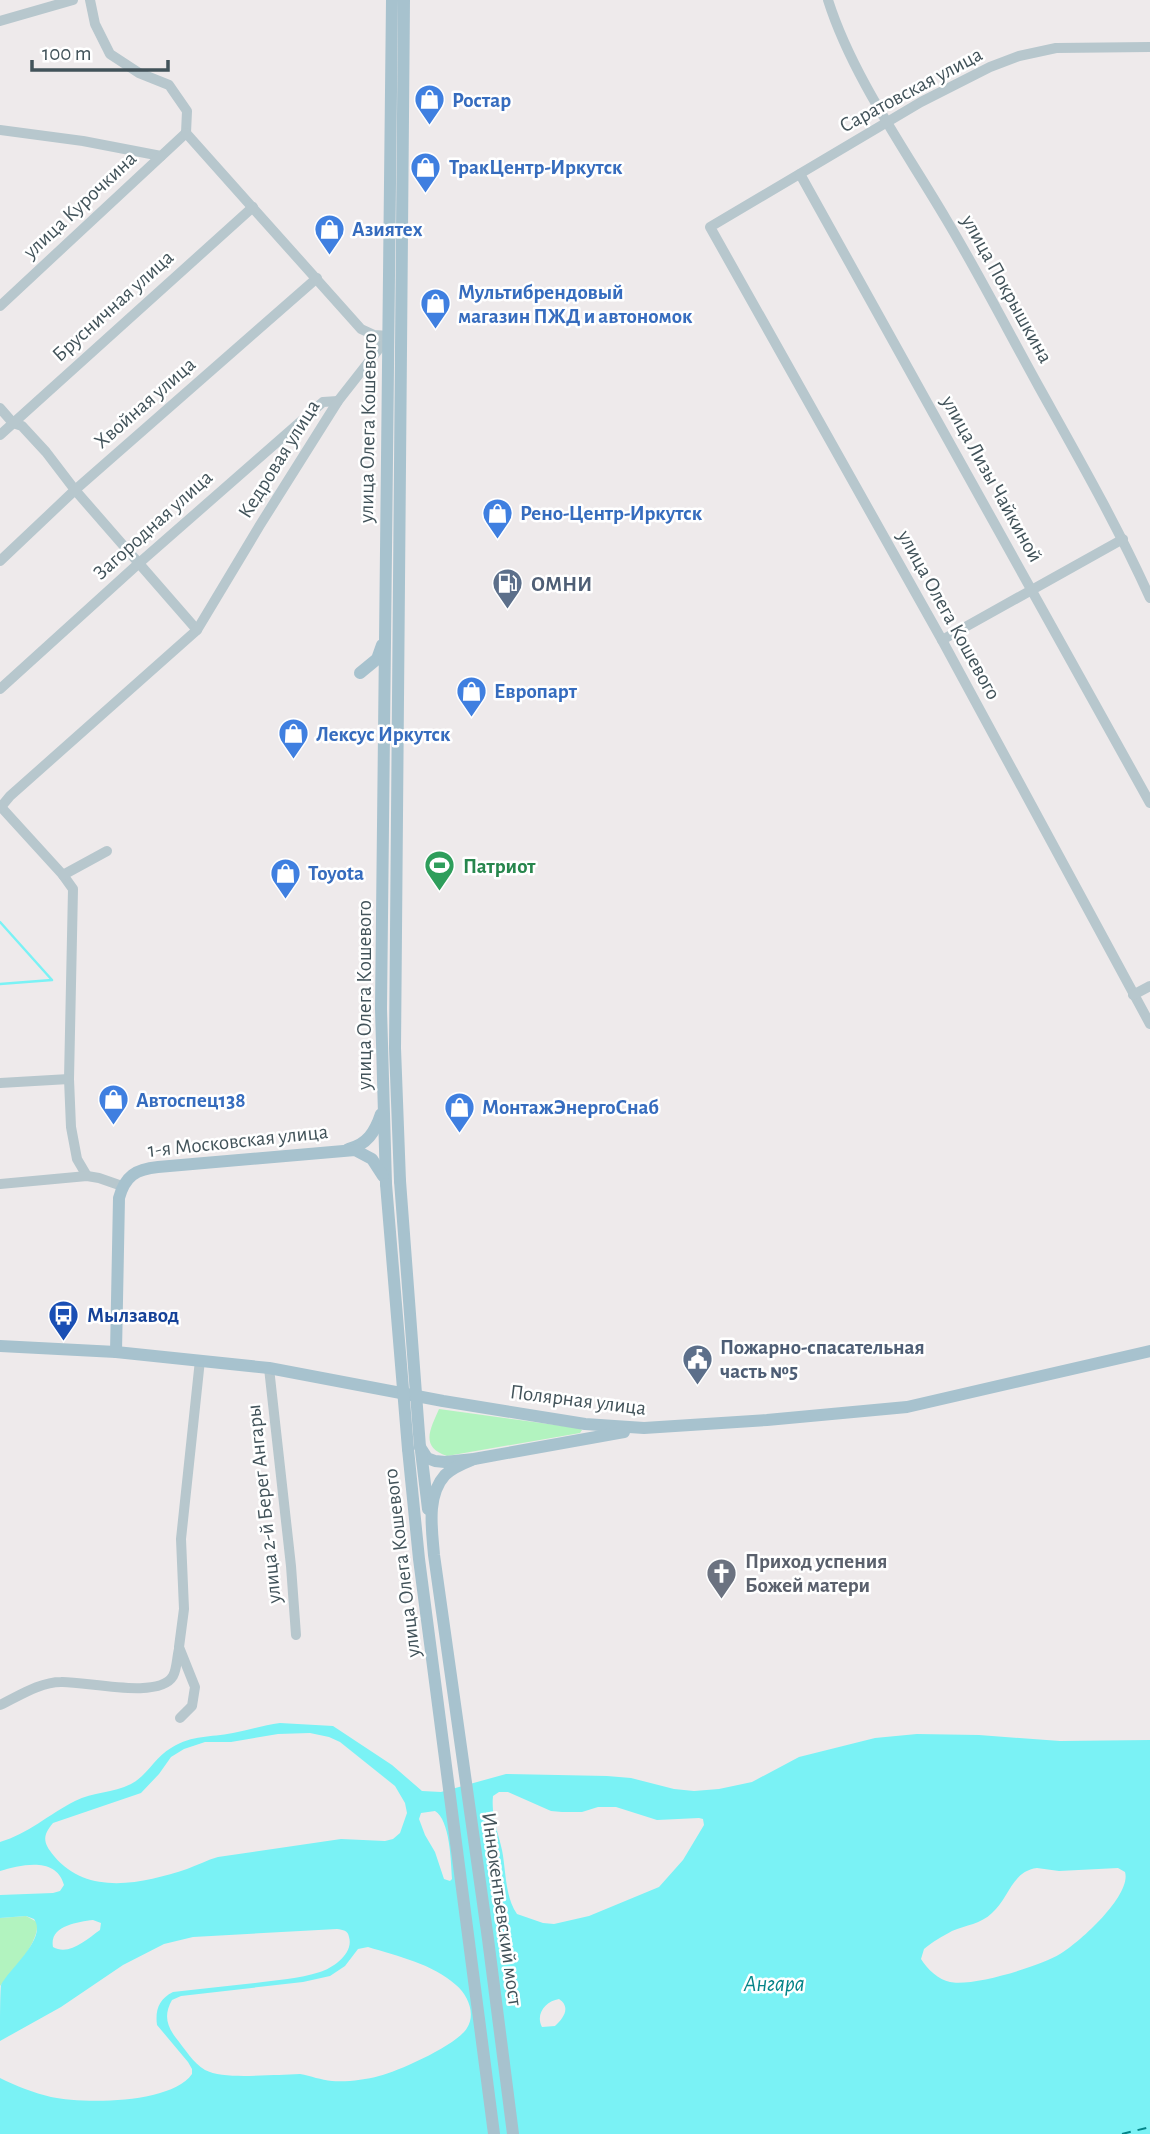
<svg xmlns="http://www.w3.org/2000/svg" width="1150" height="2134" font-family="'Alegreya Sans',sans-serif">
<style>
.green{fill:#b2f3bf}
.water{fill:#7af2f5;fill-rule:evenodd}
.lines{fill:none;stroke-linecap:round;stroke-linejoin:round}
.stream{stroke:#7af2f5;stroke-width:2.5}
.ferry{stroke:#048488;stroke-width:2;stroke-dasharray:9 7;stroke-linecap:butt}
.minor{stroke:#b7c7cd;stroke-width:10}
.major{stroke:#a7c2ce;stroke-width:12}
.major-bridge{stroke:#a7c2ce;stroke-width:12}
.labels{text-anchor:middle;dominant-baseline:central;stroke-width:5;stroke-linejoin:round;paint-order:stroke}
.street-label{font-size:21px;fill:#42535a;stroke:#fff}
.shop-label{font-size:21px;font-weight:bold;fill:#366cbe;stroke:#fff;text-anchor:start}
.service-label{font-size:21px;font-weight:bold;fill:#4e5e75;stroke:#fff;text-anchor:start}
.leisure-label{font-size:21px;font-weight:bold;fill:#27864d;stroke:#fff;text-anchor:start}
.transit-label{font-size:21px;font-weight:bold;fill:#164399;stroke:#fff;text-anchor:start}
.worship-label{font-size:21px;font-weight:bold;fill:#5b616d;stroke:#fff;text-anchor:start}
.water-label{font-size:23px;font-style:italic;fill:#048488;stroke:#fff}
</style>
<rect width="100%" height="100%" fill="#eeeaeb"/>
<g class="green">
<path d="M 439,1409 L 578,1428 L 582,1430 L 580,1433 L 447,1456 C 419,1447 431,1428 439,1409 Z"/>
<path d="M 26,1916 L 37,1922 C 40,1942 13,1971 0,1986 L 0,1918 Z"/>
</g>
<path class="water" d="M 280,1723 L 333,1726 L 392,1765 L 422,1791 L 441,1792 L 506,1774 L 607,1776 L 631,1778 L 674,1789 L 694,1791 L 719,1789 L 752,1782 L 799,1757 L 875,1738 L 917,1734 L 979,1735 L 1060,1741 L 1150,1740 L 1150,2134 L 0,2134 L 0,2078 C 16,2086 34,2093 51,2097 C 84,2104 171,2104 192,2074 L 192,2069 L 188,2062 L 157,2025 C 155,2010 159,1999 173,1992 C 200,1989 227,1986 255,1983 C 276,1980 299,1979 320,1972 C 333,1968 354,1953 349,1937 C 348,1930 343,1930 337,1929 L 193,1937 L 164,1944 L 123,1965 L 61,2007 L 0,2041 C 0,2030 0,1993 1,1985 C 9,1969 48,1938 34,1919 L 26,1916 L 0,1918 L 0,1895 L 53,1893 L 60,1891 L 64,1885 C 56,1856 21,1865 0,1871 L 0,1842 C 28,1834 49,1814 75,1801 C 93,1792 113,1793 131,1784 C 148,1775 155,1757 171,1748 C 194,1734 209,1738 233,1733 C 249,1730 264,1725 280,1723 ZM 310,1733 L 329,1737 L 340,1742 L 395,1786 L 405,1803 L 407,1813 L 400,1833 L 393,1839 L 385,1841 L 341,1839 L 218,1857 C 207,1860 198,1865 187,1869 C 144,1883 88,1897 54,1856 C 43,1843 42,1836 53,1823 L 141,1793 L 159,1774 L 171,1757 L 184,1749 L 205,1742 L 231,1742 L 278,1734 ZM 499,1792 L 508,1792 L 551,1811 L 562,1812 L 582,1812 L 598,1807 L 616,1807 L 657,1820 L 699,1818 L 703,1819 L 704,1825 L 683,1860 L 659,1887 L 589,1916 L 554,1924 L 543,1923 L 517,1914 C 505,1897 506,1870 502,1850 C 498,1832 491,1816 493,1796 ZM 435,1811 C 450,1820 451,1861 452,1879 L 450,1881 L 444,1879 L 435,1852 L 425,1835 L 419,1819 L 421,1813 ZM 1037,1868 L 1059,1871 L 1118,1868 L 1125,1872 C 1132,1895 1079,1943 1060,1954 C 1041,1966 972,1987 950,1982 C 939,1980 927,1969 921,1959 L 924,1949 C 932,1942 943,1936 952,1931 C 966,1925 981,1924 992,1913 C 1009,1898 1012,1871 1037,1868 ZM 93,1920 L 101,1923 L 100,1930 C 86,1940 69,1956 53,1947 C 49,1926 77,1922 93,1920 ZM 368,1947 C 397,1956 433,1964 456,1985 C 468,1995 476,2014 467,2028 C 457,2045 399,2071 379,2076 C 365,2080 347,2082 332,2081 C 321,2080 311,2076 300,2074 C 293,2074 286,2075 279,2075 C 259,2075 222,2079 205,2070 C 193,2063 185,2049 176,2038 C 166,2025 164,2014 172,2000 L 181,1996 L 303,1982 L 330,1976 L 345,1966 L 358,1949 ZM 559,1999 C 571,2007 564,2018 555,2026 L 542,2027 C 535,2014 546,2001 559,1999 Z"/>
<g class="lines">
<path class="stream" d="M 0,922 L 52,980 L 0,984"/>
<path class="ferry" d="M 1122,2134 L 1150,2127"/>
<g class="minor">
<path d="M 90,0 L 95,24 L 110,54 L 139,73 L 169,85 L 187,111 L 186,133"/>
<path d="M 828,0 C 852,76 906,151 946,219 C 979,274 1008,331 1039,387 C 1078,457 1117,525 1150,598"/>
<path d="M 0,21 L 73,0"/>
<path d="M 1150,47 L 1056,48 L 1019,56 L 990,67 L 921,102 L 710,227 L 942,640 L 1150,1024"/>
<path d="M 0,130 L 83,141 L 161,156"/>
<path d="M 800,174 L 1150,803"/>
<path d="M 0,306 L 186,133"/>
<path d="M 0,408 L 13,423 L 22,426 L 46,452 L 75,490 L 197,630"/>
<path d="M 0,435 L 253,207"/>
<path d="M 0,561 L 75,490 L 317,278"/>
<path d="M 942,640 L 1123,539"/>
<path d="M 0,689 L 138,564 L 323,402 L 338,401"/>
<path d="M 1,807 L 63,875 L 73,889 L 69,1079 L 71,1127 L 77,1159 L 87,1176"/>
<path d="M 0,808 L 10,796 L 197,630 L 260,525 L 338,401 L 389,336 L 374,335 L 361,329 L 186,133"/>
<path d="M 63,875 L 107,851"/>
<path d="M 1133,995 L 1150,986"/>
<path d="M 0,1083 L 69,1079"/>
<path d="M 0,1184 L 87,1176 L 99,1178 L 122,1186"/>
<path d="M 269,1368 L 291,1566 L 296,1635"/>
<path d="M 0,1705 C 19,1696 40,1682 61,1682 C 86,1681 159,1700 173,1676 C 177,1669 177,1656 179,1649"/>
<path d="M 180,1718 L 192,1706 L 195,1687 L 179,1647 L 184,1609 L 181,1539 L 200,1360"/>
</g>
<g class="major">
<path d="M 360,673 L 377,659 L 382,645"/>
<path d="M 348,1149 C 367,1145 375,1132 381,1114"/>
<path d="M 400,1181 L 395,1048 L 404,0"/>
<path d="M 386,1184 L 381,1009 L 392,0"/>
<path d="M 0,1346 L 116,1352 L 269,1368 L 443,1401 L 585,1424 L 644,1428 L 767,1420 L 907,1407 L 1150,1351"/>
<path d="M 116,1352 L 119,1198 C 125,1176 136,1169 158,1167 L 355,1150 L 372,1159 L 383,1176"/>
<path d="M 420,1447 L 427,1458 L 435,1461 L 445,1462 L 474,1459 L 624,1432"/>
<path d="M 408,1449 L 419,1559 L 494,2134"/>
<path d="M 421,1451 L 428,1509"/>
<path d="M 474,1459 C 464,1463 453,1467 445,1475 C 426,1496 432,1530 434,1555 L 488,1939 L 513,2134"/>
</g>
<g class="major-bridge">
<path d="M 400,1181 L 420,1447"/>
<path d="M 386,1184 L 408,1449"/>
</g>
</g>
<defs>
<symbol id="shop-pin" viewBox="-11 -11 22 30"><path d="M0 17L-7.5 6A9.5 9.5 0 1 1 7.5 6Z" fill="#3f7fe0" stroke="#fff"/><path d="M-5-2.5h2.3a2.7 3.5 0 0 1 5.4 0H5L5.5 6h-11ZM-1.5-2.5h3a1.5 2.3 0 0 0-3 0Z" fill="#fff"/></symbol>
<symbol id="fuel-pin" viewBox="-11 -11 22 30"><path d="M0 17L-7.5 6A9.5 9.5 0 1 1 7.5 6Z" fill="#5c6f8a" stroke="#fff"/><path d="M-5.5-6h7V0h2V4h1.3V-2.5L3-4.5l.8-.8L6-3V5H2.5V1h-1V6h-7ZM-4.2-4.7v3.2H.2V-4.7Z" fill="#fff"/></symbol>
<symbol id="stadium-pin" viewBox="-11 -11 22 30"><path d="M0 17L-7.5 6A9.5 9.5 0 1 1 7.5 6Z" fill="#2e9e5b" stroke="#fff"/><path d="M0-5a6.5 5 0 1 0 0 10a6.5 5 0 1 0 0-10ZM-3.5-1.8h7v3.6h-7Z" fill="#fff"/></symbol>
<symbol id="bus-pin" viewBox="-11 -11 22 30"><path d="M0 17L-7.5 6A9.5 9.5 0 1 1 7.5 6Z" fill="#1a4fb4" stroke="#fff"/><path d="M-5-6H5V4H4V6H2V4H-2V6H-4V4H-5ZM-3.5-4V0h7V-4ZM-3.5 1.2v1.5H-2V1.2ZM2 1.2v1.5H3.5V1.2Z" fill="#fff"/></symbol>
<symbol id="civic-pin" viewBox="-11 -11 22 30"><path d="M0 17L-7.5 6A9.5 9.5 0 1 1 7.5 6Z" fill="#5c6f8a" stroke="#fff"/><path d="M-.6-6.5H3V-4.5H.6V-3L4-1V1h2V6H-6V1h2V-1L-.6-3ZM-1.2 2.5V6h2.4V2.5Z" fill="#fff"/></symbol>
<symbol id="church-pin" viewBox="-11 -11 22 30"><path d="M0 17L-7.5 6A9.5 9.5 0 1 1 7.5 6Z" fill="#6b7280" stroke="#fff"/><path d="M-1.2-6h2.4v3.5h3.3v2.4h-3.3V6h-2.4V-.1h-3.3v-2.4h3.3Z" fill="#fff"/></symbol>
</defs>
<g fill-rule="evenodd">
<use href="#shop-pin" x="412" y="82" width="35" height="47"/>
<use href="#shop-pin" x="408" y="150" width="35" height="47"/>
<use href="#shop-pin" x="312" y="212" width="35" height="47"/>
<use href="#shop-pin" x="418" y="286" width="35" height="47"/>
<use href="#shop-pin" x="480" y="496" width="35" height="47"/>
<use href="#fuel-pin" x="490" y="566" width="35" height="47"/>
<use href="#shop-pin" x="454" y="674" width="35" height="47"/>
<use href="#shop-pin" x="276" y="716" width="35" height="47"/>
<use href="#stadium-pin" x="422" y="848" width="35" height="47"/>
<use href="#shop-pin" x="268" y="856" width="35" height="47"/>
<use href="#shop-pin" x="96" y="1082" width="35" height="47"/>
<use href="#shop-pin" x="442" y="1090" width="35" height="47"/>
<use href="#bus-pin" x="46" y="1298" width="35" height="47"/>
<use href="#civic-pin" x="680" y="1342" width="35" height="47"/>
<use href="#church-pin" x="704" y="1556" width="35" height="47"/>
</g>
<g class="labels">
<g class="street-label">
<text transform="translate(911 90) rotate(-28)">Саратовская улица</text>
<text transform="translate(80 205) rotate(-43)">улица Курочкина</text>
<text transform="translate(1007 289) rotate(61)">улица Покрышкина</text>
<text transform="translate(113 306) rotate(-42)">Брусничная улица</text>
<text transform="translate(145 403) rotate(-41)">Хвойная улица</text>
<text transform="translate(368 428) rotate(-89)">улица Олега Кошевого</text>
<text transform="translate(279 459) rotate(-58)">Кедровая улица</text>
<text transform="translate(992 479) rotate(61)">улица Лизы Чайкиной</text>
<text transform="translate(153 525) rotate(-42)">Загородная улица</text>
<text transform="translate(949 615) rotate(61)">улица Олега Кошевого</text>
<text transform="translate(364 995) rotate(-90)">улица Олега Кошевого</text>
<text transform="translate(238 1141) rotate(-6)">1-я Московская улица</text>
<text transform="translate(578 1400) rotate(7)">Полярная улица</text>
<text transform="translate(264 1504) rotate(-96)">улица 2-й Берег Ангары</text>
<text transform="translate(402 1563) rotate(-97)">улица Олега Кошевого</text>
<text transform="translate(502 1909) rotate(82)">Иннокентьевский мост</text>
</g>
<g class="shop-label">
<text x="452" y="100">Ростар</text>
<text x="449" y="167">ТракЦентр-Иркутск</text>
<text x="352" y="229">Азиятех</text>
<text x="458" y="292">Мультибрендовый<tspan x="458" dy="24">магазин ПЖД и автономок</tspan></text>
<text x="520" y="513">Рено-Центр-Иркутск</text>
<text x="494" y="691">Европарт</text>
<text x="316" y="734">Лексус Иркутск</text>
<text x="308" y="873">Toyota</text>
<text x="136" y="1100">Автоспец138</text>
<text x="482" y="1107">МонтажЭнергоСнаб</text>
</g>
<g class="service-label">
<text x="531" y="584">ОМНИ</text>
<text x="720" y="1347">Пожарно-спасательная<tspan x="720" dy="24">часть №5</tspan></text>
</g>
<g class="leisure-label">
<text x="463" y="866">Патриот</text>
</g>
<g class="transit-label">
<text x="87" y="1315">Мылзавод</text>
</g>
<g class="worship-label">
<text x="745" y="1561">Приход успения<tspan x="745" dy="24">Божей матери</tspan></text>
</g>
<g class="water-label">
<text x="774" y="1984">Ангара</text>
</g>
</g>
<path d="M32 60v10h136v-10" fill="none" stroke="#42535a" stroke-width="3.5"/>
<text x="42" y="60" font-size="21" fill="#42535a" stroke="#ffffff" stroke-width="5" paint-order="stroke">100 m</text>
</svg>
